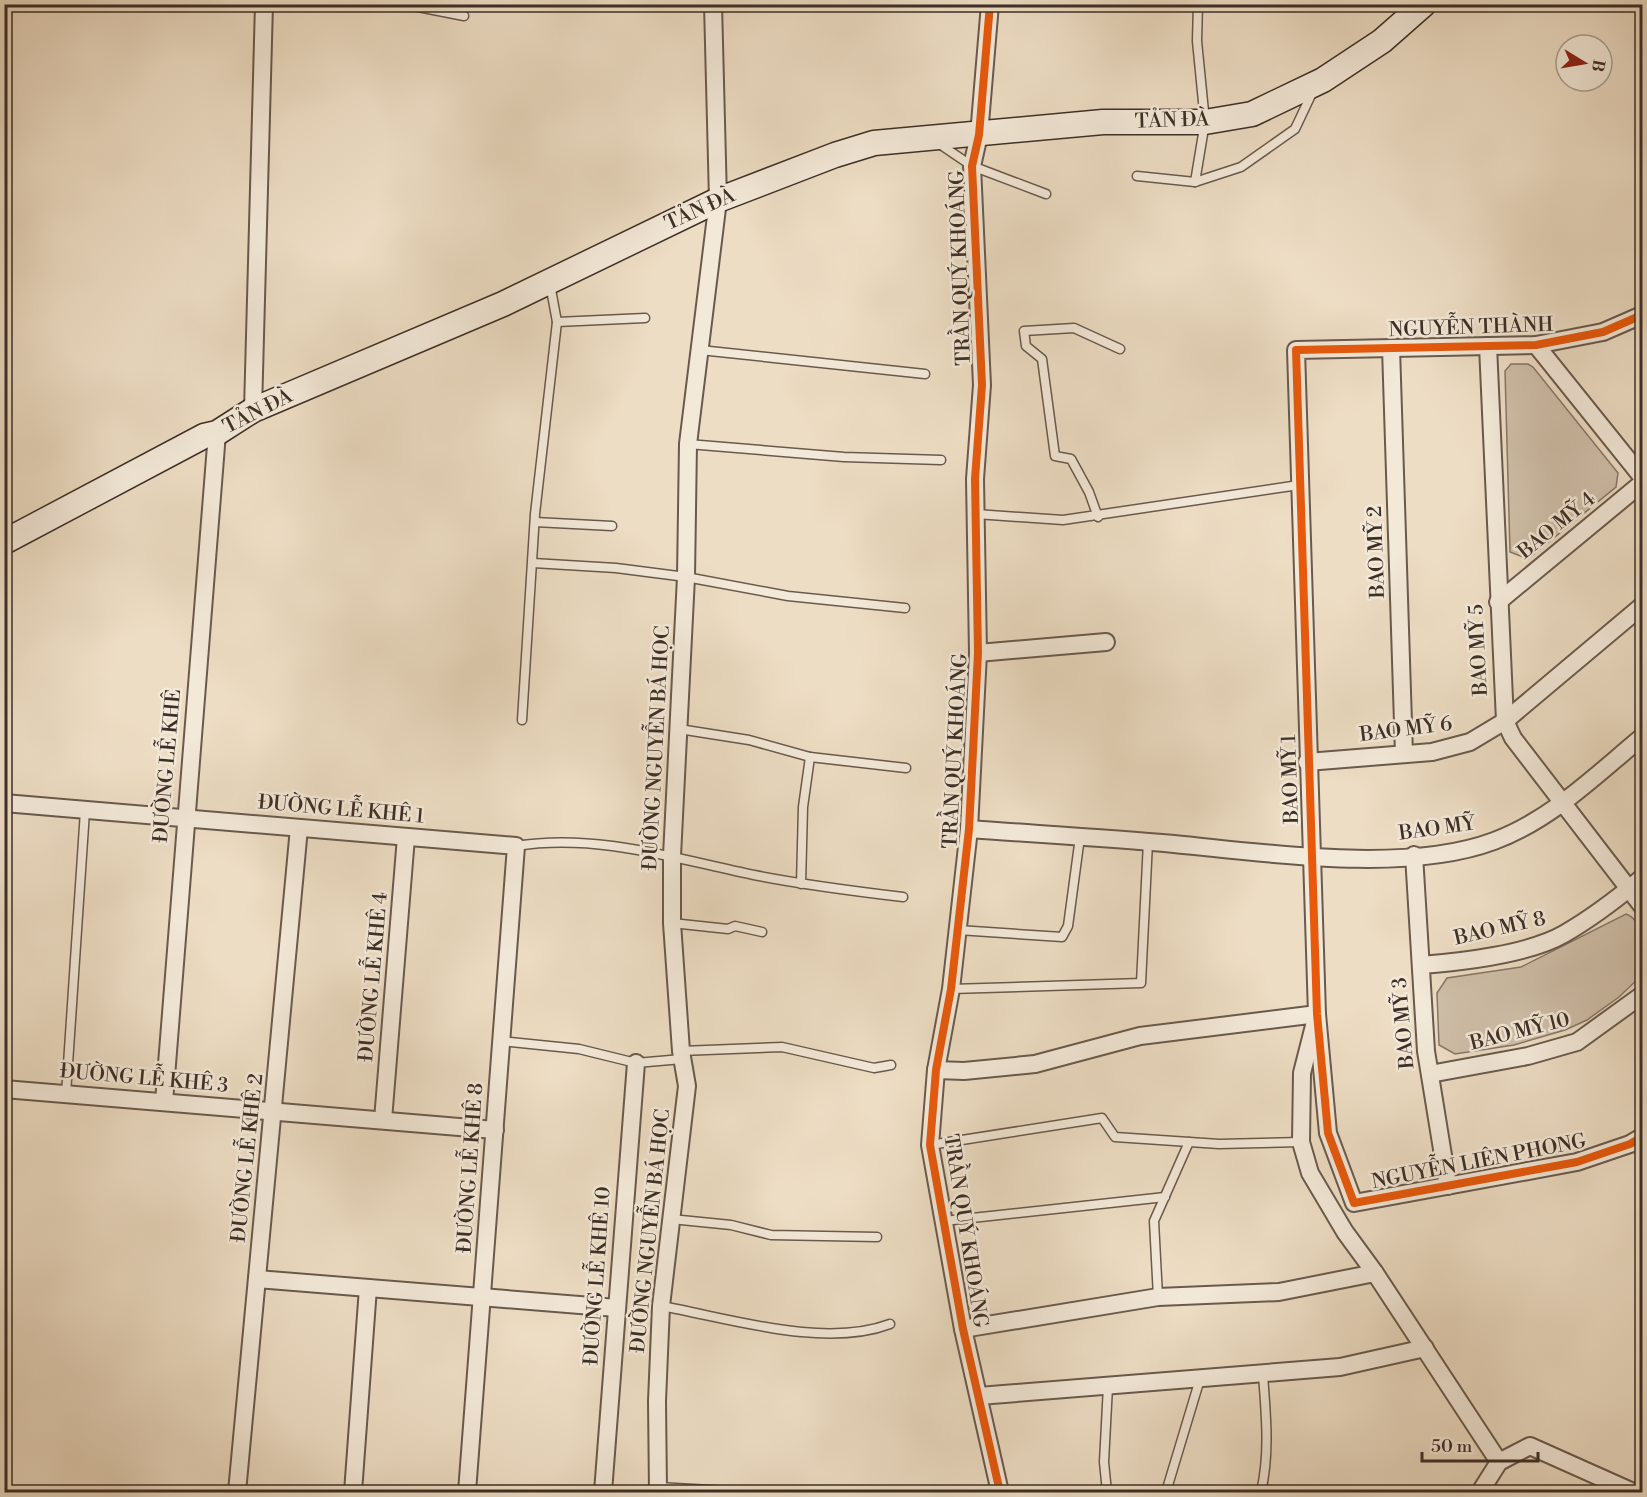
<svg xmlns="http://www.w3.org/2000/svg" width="1647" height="1497" font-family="'Libre Bodoni',serif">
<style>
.green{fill:#cfbfa9;stroke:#867768;stroke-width:1.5}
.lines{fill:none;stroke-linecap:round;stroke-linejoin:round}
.lane-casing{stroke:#695a4e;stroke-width:11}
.street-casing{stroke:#695a4e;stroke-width:20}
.secondary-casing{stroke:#3d2f27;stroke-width:27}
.lane{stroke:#f3e9d9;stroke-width:8}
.street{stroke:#f3e9d9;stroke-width:16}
.secondary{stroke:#f3e9d9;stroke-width:24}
.cycleway-casing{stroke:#f3e9d9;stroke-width:11}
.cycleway{stroke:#e8590c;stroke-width:8}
.labels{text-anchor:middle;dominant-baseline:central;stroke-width:5;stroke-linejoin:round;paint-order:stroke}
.street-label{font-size:20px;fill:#3d2f27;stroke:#f3e9d9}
</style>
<rect width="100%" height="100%" fill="#edddc4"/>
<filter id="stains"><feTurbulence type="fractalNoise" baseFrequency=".00333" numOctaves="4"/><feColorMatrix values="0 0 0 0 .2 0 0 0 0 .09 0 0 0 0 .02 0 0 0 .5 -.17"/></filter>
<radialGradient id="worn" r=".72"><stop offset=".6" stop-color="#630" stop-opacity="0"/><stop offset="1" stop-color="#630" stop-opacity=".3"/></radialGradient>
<g class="green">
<path d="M 1511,364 L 1528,364 L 1533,367 L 1618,473 L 1616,487 L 1528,559 L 1510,552 L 1505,371 Z"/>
<path d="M 1626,914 C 1647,922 1643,954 1642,975 L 1619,997 L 1587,1020 L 1565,1030 L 1514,1045 L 1455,1054 L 1439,1045 L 1437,993 L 1447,978 L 1521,967 Z"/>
</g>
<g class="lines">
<defs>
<g id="lane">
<path d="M 403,4 L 464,16"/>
<path d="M 938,143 L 972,166 L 1046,194"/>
<path d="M 1137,176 L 1195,182 L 1241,167 L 1295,129 L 1312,93"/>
<path d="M 1195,182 L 1205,122 L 1197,41 L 1198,4"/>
<path d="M 557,322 L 645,318"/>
<path d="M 700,350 L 925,374"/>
<path d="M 688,444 L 844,457 L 941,460"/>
<path d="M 976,514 L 1063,520 L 1299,485"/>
<path d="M 1098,517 L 1089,492 L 1071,459 L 1055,456 L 1042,359 L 1026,346 L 1024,331 L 1074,328 L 1120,349"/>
<path d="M 535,522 L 612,526"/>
<path d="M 533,563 L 616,568 L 686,577 L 788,596 L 905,608"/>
<path d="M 522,720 L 535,514 L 557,322 L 550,284"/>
<path d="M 679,729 L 749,740 L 810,757 L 906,768"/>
<path d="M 516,846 C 597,833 676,859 754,875 C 804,885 853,891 903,897"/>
<path d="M 801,884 L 803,807 L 810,757"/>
<path d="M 672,923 L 728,929 L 735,926 L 762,932"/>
<path d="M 958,930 L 1062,937 L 1068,926 L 1080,837"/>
<path d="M 951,989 L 1141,983 L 1148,842"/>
<path d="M 501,1041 L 579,1049 L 636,1063 L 682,1059"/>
<path d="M 681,1051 L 782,1047 L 874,1068 L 891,1065"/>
<path d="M 66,1094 L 85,811"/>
<path d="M 930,1145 L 1102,1118 L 1115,1137 L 1219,1144 L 1301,1142"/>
<path d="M 671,1219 L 731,1225 L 771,1235 L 877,1237"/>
<path d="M 944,1221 L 1165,1197"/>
<path d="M 1158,1297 L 1154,1221 L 1189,1142"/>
<path d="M 661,1306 C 729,1318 824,1349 890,1324"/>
<path d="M 658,1487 L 746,1492"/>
<path d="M 873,1492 L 914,1491"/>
<path d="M 1107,1492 L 1104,1462 L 1108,1386"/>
<path d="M 1166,1492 L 1200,1379"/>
<path d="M 1261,1492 C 1270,1453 1266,1415 1263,1375"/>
</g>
<g id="street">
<path d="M 990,4 L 979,135 L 972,166 L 982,385 L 975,479 L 978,653 L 969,829 L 951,989 L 936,1070 L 930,1145 L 963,1329 L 1000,1492"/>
<path d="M 1642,315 L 1603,332 L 1536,345 L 1296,350 L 1317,1014 L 1328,1133 L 1354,1203 L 1577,1162 L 1630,1144 L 1642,1137"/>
<path d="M 1536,345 L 1642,477"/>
<path d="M 1488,346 L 1505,721 L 1513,738 L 1642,906"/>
<path d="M 1391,348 L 1404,754"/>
<path d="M 253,410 L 264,4"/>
<path d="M 1498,602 L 1642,483"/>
<path d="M 978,653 L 1106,642"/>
<path d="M 1307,762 L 1432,752 L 1470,742 L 1505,721 L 1642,606"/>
<path d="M 4,803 L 516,846 L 467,1492"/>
<path d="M 969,829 C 1037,834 1106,838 1174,844 C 1267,853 1406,874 1494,841 C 1551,820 1596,775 1642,737"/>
<path d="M 1414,855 L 1426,1051 L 1448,1186"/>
<path d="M 1421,965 C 1461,962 1529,954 1564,934 C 1592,918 1618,898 1642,878"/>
<path d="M 936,1070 L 964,1071 L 1035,1064 L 1140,1036 L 1317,1014 L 1302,1073 L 1301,1142 L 1310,1173 L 1345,1232 L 1375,1273 L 1499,1462"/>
<path d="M 1430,1074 L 1528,1056 L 1577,1042 L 1642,995"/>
<path d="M 4,1089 L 495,1130"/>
<path d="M 164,1102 L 217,433"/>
<path d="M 383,1120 L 406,837"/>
<path d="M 257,1279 L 617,1308"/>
<path d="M 963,1329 L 1158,1297 L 1279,1292 L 1375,1273"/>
<path d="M 979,1396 L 1340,1367 L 1425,1348"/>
<path d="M 237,1492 L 299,828"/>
<path d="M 353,1492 L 368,1288"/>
<path d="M 603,1492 L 636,1063"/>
<path d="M 658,1492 L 657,1401 L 661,1306 L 687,1086 L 681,1051 L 672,923 L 672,856 L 686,577 L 688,444 L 718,200 L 713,4"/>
<path d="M 1480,1492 L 1499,1462 L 1530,1446 L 1633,1492"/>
</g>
<path id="secondary" d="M 4,542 L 204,436 L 217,433 L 253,410 L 503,304 L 718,200 L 835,155 L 874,143 L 1103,122 L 1205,122 L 1252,114 L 1323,80 L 1382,41 L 1424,4"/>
</defs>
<use href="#lane" class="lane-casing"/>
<use href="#street" class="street-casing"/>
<use href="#secondary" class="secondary-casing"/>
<use href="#lane" class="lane"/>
<use href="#street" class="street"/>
<use href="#secondary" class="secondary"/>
<defs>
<g id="cycleway">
<path d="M 990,4 L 979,135 L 972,166 L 982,385 L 975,479 L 978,653 L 969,829 L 951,989 L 936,1070 L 930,1145 L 963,1329 L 1000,1492"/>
<path d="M 1642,315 L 1603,332 L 1536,345 L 1296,350 L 1317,1014 L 1328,1133 L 1354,1203 L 1577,1162 L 1630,1144 L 1642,1137"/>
</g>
</defs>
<use href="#cycleway" class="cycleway-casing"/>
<use href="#cycleway" class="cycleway"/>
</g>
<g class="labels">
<g class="street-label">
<text transform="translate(1172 121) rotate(-2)">TẢN ĐÀ</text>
<text transform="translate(700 210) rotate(-24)">TẢN ĐÀ</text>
<text transform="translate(961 268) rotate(-92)">TRẦN QUÝ KHOÁNG</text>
<text transform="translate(1471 328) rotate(-2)">NGUYỄN THÀNH</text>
<text transform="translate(258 412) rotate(-27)">TẢN ĐÀ</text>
<text transform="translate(1557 526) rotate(-39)">BAO MỸ 4</text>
<text transform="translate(1377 552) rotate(-92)">BAO MỸ 2</text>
<text transform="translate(1479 650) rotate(-93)">BAO MỸ 5</text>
<text transform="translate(1406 730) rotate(-7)">BAO MỸ 6</text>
<text transform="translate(657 748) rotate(-87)">ĐƯỜNG NGUYỄN BÁ HỌC</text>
<text transform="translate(956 751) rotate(-87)">TRẦN QUÝ KHOÁNG</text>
<text transform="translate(168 766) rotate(-85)">ĐƯỜNG LỄ KHÊ</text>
<text transform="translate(1291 779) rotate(-92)">BAO MỸ 1</text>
<text transform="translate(341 810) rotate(5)">ĐƯỜNG LỄ KHÊ 1</text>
<text transform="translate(1437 829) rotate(-8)">BAO MỸ</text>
<text transform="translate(1500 929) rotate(-13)">BAO MỸ 8</text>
<text transform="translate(374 977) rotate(-85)">ĐƯỜNG LỄ KHÊ 4</text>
<text transform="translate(1404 1023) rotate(-95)">BAO MỸ 3</text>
<text transform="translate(1520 1032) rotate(-14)">BAO MỸ 10</text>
<text transform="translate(144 1079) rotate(5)">ĐƯỜNG LỄ KHÊ 3</text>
<text transform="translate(248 1158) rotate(-84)">ĐƯỜNG LỄ KHÊ 2</text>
<text transform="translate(1479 1162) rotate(-11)">NGUYỄN LIÊN PHONG</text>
<text transform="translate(471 1168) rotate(-86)">ĐƯỜNG LỄ KHÊ 8</text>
<text transform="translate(651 1231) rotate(-84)">ĐƯỜNG NGUYỄN BÁ HỌC</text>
<text transform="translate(965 1231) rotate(81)">TRẦN QUÝ KHOÁNG</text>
<text transform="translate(598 1276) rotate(-86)">ĐƯỜNG LỄ KHÊ 10</text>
</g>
</g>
<rect width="1647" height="1497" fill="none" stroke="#edddc4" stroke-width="24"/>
<rect x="6" y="6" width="1635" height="1485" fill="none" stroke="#3d2f27" stroke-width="3"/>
<rect x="12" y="12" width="1623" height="1473" fill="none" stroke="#3d2f27" stroke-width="1.5"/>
<g transform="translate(1584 63) rotate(101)"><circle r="28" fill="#f3e9d9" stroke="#aa9f92" stroke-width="1.5"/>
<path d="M0-4.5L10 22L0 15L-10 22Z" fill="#8f2418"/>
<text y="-9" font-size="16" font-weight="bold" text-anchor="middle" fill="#3d2f27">B</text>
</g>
<path d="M1422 1452v9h116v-9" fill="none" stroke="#3d2f27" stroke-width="3"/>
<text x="1431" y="1452" font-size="18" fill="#3d2f27" stroke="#f3e9d9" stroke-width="4.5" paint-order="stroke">50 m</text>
<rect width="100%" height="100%" filter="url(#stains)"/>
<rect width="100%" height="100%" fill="url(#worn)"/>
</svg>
